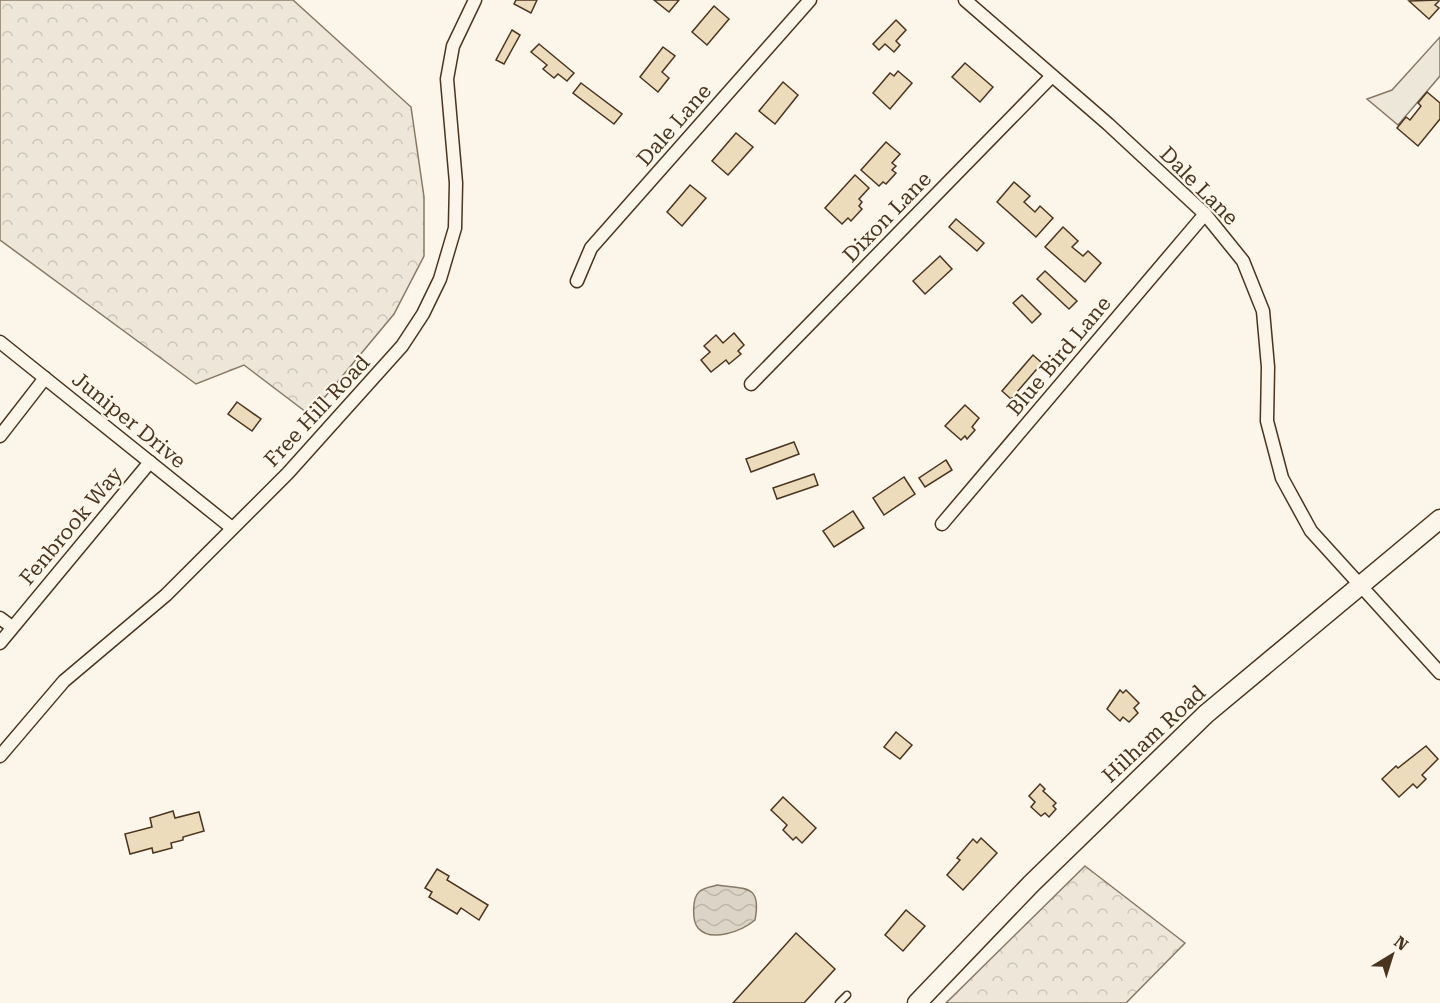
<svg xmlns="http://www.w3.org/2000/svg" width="1440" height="1003" font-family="'Roboto Serif',serif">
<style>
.forest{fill:url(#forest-crowns);stroke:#887966;stroke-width:1.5}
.parking{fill:#ede7d9;stroke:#887966;stroke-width:1.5}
.water{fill:url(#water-waves);stroke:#887966;stroke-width:1.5}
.building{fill:#ecdcbc;stroke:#4a3520;stroke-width:1.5}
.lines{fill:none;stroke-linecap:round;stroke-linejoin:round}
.lane-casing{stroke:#4a3520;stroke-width:9}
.street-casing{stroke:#4a3520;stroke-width:15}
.secondary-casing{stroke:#4a3520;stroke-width:21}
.lane{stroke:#fbf6e9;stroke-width:6}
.street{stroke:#fbf6e9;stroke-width:12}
.secondary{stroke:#fbf6e9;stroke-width:18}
.labels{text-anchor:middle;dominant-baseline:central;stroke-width:4.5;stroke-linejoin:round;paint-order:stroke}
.street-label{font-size:21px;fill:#4a3520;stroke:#fbf6e9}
</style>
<defs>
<pattern id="forest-crowns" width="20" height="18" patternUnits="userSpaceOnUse" patternTransform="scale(1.5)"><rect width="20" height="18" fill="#ede6d9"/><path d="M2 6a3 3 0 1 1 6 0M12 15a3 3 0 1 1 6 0" fill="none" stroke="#cdc6ba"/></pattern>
<pattern id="water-waves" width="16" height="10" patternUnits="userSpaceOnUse" patternTransform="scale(1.5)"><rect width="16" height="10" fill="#dcd4c6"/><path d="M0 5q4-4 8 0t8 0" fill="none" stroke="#beb7aa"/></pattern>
</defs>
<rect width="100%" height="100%" fill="#fbf6e9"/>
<g class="forest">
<path d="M 0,0 L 293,0 L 411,107 L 424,197 L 424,256 L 394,314 L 310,415 L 244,365 L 196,384 L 0,240 Z"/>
<path d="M 1085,866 L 1185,943 L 1126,1003 L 946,1003 Z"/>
</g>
<path class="parking" d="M 1440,37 L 1440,76 L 1398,125 L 1367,99 L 1392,90 Z"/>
<path class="water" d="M 717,885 C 745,889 762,884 755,920 C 742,931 711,943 698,928 C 692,921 692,898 699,892 C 704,887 711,887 717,885 Z"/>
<g class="building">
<path d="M 516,0 L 537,0 L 531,13 L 514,4 Z"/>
<path d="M 654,0 L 679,0 L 669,12 Z"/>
<path d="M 1440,0 L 1435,5 L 1439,8 L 1429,19 L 1409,1 Z"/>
<path d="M 714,6 L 729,19 L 707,45 L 692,32 Z"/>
<path d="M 896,20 L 906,30 L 896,41 L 900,45 L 894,52 L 885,44 L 879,50 L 873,44 Z"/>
<path d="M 512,30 L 520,35 L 504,64 L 496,60 Z"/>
<path d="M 539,44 L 574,73 L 567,81 L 558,74 L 554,78 L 543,69 L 547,65 L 531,52 Z"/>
<path d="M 663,47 L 675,56 L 662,72 L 669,78 L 658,92 L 640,77 Z"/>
<path d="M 965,63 L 993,87 L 980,102 L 952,77 Z"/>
<path d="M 898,71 L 912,83 L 890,109 L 873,93 L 890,73 L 894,76 Z"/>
<path d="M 783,82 L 798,95 L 775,124 L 759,111 Z"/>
<path d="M 581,83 L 622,114 L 614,124 L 573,93 Z"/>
<path d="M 1427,92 L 1440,103 L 1440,119 L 1418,146 L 1397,128 L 1406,117 L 1410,120 L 1421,106 L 1418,103 Z"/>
<path d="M 736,133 L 753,147 L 728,175 L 712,161 Z"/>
<path d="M 886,142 L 900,154 L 892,163 L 896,166 L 892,170 L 896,173 L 886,184 L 883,182 L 879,186 L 861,170 Z"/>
<path d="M 855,175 L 869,188 L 859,199 L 862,202 L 859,206 L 862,209 L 851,221 L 848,218 L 842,224 L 825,208 Z"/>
<path d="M 1014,182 L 1030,196 L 1024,202 L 1035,212 L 1040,206 L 1053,218 L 1036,237 L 997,202 Z"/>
<path d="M 690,185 L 706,198 L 682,226 L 667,212 Z"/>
<path d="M 956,219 L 984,243 L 977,251 L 949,227 Z"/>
<path d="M 1063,227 L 1078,241 L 1072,247 L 1083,256 L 1088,251 L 1101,263 L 1085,282 L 1045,247 Z"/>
<path d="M 940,256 L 952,269 L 925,294 L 913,281 Z"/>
<path d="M 1045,271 L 1077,301 L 1069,309 L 1037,279 Z"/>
<path d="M 1022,295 L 1041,314 L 1032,323 L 1013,303 Z"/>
<path d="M 734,333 L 744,345 L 738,351 L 741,354 L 729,364 L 726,360 L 711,372 L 701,360 L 710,352 L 704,346 L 716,335 L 723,343 Z"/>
<path d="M 1033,355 L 1042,363 L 1011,399 L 1002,391 Z"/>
<path d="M 237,402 L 261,419 L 252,431 L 228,414 Z"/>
<path d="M 965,405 L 979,418 L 972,427 L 975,430 L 967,439 L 965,436 L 961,440 L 945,426 Z"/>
<path d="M 794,442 L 799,454 L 751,472 L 746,459 Z"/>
<path d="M 946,460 L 952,470 L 925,487 L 919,478 Z"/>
<path d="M 814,474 L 818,485 L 777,499 L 773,488 Z"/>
<path d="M 904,477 L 915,494 L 884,515 L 873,498 Z"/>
<path d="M 853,511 L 864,528 L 834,547 L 823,531 Z"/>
<path d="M 1120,690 L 1123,693 L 1126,690 L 1139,703 L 1134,708 L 1138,713 L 1129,722 L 1123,717 L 1120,721 L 1107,709 Z"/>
<path d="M 896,732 L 912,745 L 900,759 L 884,747 Z"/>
<path d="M 1426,746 L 1438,759 L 1422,775 L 1426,779 L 1417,788 L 1413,784 L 1399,797 L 1382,779 L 1396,766 L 1398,768 Z"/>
<path d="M 1040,784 L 1045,789 L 1043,791 L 1056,803 L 1053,806 L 1056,809 L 1049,817 L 1045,813 L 1041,816 L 1031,807 L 1035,802 L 1029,796 Z"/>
<path d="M 783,797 L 816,828 L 802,843 L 796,837 L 793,840 L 783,830 L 787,825 L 771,810 Z"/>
<path d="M 173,811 L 175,818 L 199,812 L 204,831 L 183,837 L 183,840 L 171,843 L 172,848 L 153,853 L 152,848 L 130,854 L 125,834 L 152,827 L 150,818 Z"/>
<path d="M 981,838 L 997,853 L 963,890 L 947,875 L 960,860 L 957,858 L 973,839 L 977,843 Z"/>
<path d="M 437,869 L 449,876 L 447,880 L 488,905 L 479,920 L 461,908 L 457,914 L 429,897 L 432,892 L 425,888 Z"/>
<path d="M 906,910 L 925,926 L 903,951 L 885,935 Z"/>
<path d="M 796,933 L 835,969 L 804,1003 L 733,1003 Z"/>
</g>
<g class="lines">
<defs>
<path id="lane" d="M 839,1003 L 847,995"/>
<g id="street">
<path d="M 965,0 L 1108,124 L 1205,214 L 1243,261 L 1263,311 L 1268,367 L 1267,421 L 1282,478 L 1311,531 L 1440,673"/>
<path d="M 577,281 L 591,248 L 810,0"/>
<path d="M 0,342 L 232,528"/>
<path d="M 751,384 L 1051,77"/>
<path d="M 0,436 L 45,378"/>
<path d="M 942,524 L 1205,214"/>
<path d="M 0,618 L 12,627"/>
<path d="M 0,643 L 150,462"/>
<path d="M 0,756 L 64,681 L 166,595 L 288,473 L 402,346 L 423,314 L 440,279 L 455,228 L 456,183 L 447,79 L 453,46 L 475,0"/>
</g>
<path id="secondary" d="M 917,1003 L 1031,884 L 1206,714 L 1440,519"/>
</defs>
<use href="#lane" class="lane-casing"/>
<use href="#street" class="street-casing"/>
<use href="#secondary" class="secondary-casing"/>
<use href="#lane" class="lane"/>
<use href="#street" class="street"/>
<use href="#secondary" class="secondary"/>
</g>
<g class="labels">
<g class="street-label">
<text transform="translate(674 125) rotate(-49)">Dale Lane</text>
<text transform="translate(1199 186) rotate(45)">Dale Lane</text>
<text transform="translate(887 217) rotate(-46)">Dixon Lane</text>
<text transform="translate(1059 356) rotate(-50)">Blue Bird Lane</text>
<text transform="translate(317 411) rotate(-47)">Free Hill Road</text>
<text transform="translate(129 420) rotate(39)">Juniper Drive</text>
<text transform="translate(71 526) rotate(-50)">Fenbrook Way</text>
<text transform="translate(1154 734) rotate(-43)">Hilham Road</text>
</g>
</g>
<g transform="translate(1392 955) rotate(38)" stroke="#fbf6e9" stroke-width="4.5" paint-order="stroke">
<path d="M0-4.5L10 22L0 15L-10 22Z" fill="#4a3520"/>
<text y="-9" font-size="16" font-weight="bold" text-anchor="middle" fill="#4a3520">N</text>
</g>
</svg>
